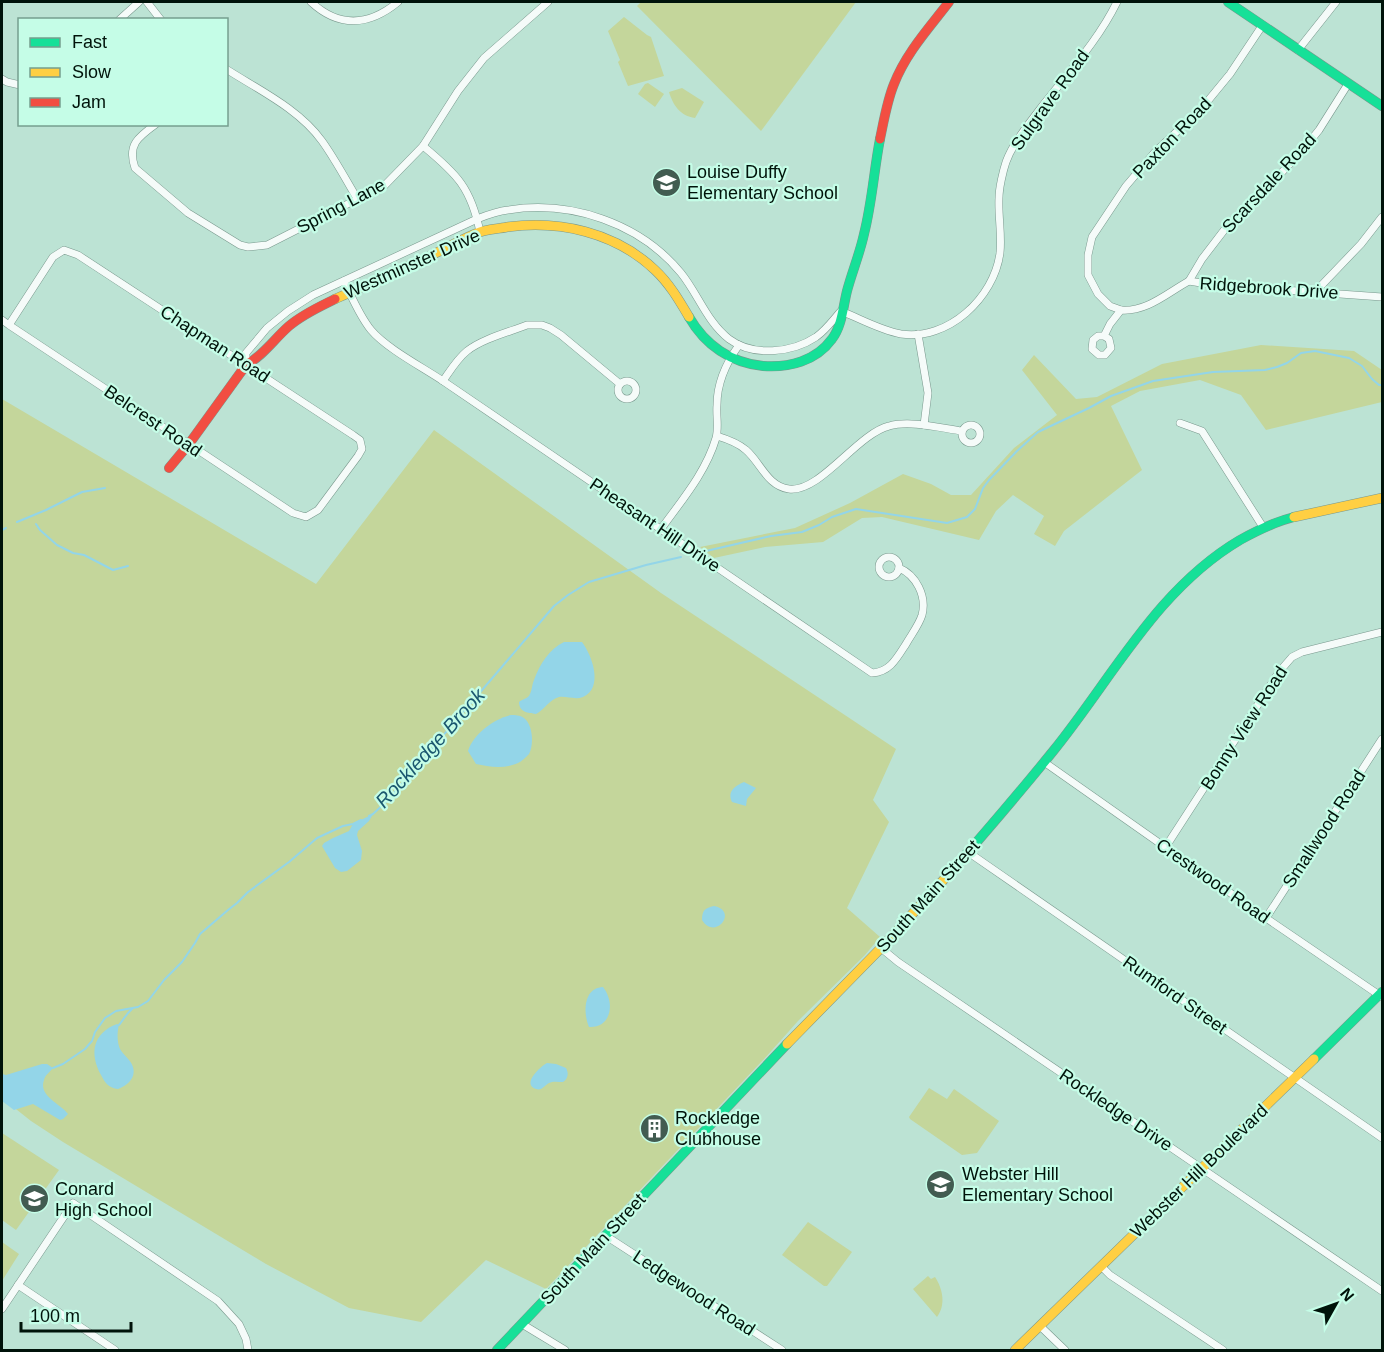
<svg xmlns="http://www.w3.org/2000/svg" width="1384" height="1352" font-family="Arial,sans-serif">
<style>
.green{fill:#c4d69b}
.water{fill:#93d5e8}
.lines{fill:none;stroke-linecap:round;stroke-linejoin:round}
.stream{stroke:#93d5e8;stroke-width:2}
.street-casing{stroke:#79988d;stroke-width:8}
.fast-casing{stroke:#79988d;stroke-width:10}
.slow-casing{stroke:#79988d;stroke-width:10}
.jam-casing{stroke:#79988d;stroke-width:10}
.street{stroke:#f5fbf9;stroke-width:7}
.fast{stroke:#16e098;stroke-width:9}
.slow{stroke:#ffcf43;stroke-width:9}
.jam{stroke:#f24e42;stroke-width:9}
.labels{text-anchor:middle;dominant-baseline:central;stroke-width:4.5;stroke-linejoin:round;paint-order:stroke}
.street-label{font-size:18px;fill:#00130a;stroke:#c5fde7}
.poi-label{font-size:18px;fill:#00130a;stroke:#c5fde7;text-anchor:start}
.water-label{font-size:20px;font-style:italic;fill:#1a576f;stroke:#c5fde7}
</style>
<rect width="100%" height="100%" fill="#bce3d4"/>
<g class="green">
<path d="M 641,2 L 856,2 L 761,131 L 637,6 Z"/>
<path d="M 624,17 L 647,35 L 651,37 L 664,76 L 628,86 L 618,62 L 620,60 L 608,31 Z"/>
<path d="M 648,83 L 664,94 L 655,107 L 638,94 L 645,84 Z"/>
<path d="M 682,88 L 704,102 L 695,118 C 680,116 673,105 669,92 Z"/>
<path d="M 1261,345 L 1354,351 L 1382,370 L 1382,402 L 1266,430 L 1241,395 L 1200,380 L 1140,391 L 1111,406 L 1142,470 L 1064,531 L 1055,546 L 1034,534 L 1044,516 L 1013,495 L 996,511 L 979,540 L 882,517 L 862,518 L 823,542 L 765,547 L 714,558 L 700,547 L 795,528 L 850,503 L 903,474 L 931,484 L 951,495 L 971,495 L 1014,448 L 1057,415 L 1022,370 L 1034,355 L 1076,399 L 1097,397 L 1162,364 Z"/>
<path d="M 2,399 L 316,584 L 434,430 L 661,593 L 896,749 L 873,800 L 889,822 L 847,908 L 880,937 L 865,955 L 798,1021 L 765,1058 L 546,1289 L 486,1260 L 421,1322 L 349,1308 L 266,1264 L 63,1142 L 31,1121 L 2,1098 Z"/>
<path d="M 929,1088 L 947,1099 L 954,1089 L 999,1121 L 977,1153 L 962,1155 L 910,1119 L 909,1117 Z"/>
<path d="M 2,1133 L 59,1170 L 16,1230 L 2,1220 Z"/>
<path d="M 808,1222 L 852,1252 L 827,1286 L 824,1286 L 782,1255 Z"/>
<path d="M 2,1242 L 19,1254 L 2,1281 Z"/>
<path d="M 928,1276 L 931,1279 L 935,1277 C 943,1289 946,1305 937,1317 L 913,1289 Z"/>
</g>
<g class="water">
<path d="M 564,642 L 582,642 C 592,655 604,688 583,697 C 575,700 567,696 559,697 C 550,699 544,710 536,714 C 528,713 519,712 519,702 C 522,699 528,699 530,694 C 532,690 532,684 534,680 C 540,664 549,649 564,642 Z"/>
<path d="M 511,715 C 515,715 520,715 524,718 C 533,725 534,745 529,754 C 526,757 522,761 518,763 C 505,769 489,767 476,764 L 468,751 C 473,734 494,719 511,715 Z"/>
<path d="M 744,782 L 756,788 L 747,799 L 746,806 L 732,802 C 727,791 735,786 744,782 Z"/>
<path d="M 373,814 L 369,821 L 358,831 L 357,835 L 362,851 L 361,860 L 347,871 L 341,872 L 335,868 L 322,846 L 324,843 L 333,838 L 349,831 L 353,824 Z"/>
<path d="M 714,906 C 739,911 715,941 702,920 C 702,910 705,908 714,906 Z"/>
<path d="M 603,987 C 615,1002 612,1028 589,1027 C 583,1013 583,988 603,987 Z"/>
<path d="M 117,1024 L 119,1025 C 117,1032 117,1042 120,1049 C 122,1053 126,1056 129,1060 C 139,1072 132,1084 118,1089 C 109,1088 105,1083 101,1075 C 89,1053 93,1033 117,1024 Z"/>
<path d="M 547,1063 L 556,1064 L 566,1068 C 569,1073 568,1079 563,1082 C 558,1082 553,1081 549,1083 C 545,1085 542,1091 536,1089 C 521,1084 541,1066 547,1063 Z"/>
<path d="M 42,1064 L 47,1064 L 53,1068 C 50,1072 45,1075 44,1080 C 38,1096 61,1104 68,1114 L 63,1119 L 60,1120 L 33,1104 L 14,1110 L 2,1101 L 2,1074 L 6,1075 Z"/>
</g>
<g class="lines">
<g class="stream">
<path d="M 17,522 L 46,510 L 82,492 L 105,488"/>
<path d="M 36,524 L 40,530 L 57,545 L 73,553 L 84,555 L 113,570 L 128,566"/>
<path d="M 2,530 L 6,528"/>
<path d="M 706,551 L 771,536 L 802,532 L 819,525 L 832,517 L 856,509 L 947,523 L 967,517 L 975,509 L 983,488 L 989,480 L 1017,451 L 1038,432 L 1089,408 L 1111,396 L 1153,381 L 1213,372 L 1265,370 L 1277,367 L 1287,363 L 1301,353 L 1315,351 L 1349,358 L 1362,366 L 1372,379 L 1379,385 L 1382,385"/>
<path d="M 369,816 L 373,814 L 387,801 L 554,606 L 568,595 L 589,582 L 646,565 L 681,557"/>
<path d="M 119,1025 C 124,1019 126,1014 132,1009"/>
<path d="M 53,1068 L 63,1064 L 85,1049 L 92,1041 L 95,1032 L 105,1018 L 116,1011 L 138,1007 L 148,1001 L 164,980 L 182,962 L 195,943 L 200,934 L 228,910 L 237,903 L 248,892 L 289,862 L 317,838 L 343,826 L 353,824 L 361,820"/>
</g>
<defs>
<g id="street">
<path d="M 147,2 L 161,20"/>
<path d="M 311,2 C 339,28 369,26 398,2"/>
<path d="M 119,20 L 139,2"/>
<path d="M 1298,50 L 1336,2"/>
<path d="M 226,69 C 259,90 299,109 322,141 C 335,159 346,180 358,200"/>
<path d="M 2,79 L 7,82 L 20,85"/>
<path d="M 156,124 C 138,137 127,145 135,168 L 188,213 L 240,245 L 248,247 L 267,245 L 385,185 L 423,146 L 458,91 L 484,58 L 548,2"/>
<path d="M 423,146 C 457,174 471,188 480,232"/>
<path d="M 344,281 C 352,297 359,315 371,330 C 386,348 422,367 443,381 L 872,673 C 890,672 897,658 906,644 C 911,635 919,625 922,615 C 927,596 916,575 899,568"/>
<path d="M 1189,281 L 1202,259 L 1225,229 L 1266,189 L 1302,151 L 1319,130 L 1348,84"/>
<path d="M 1316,291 L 1361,244 L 1382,217"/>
<path d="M 1121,310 L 1110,306 L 1098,294 L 1088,275 L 1088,255 L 1092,237 L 1126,186 L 1155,152 L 1202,108 L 1230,74 L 1262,26"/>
<path d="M 2,320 L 9,325 L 293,513 L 306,517 L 318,510 L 358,456 L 362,449 L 360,440 L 353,435 L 78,255 L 64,250 L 53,257 L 9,325"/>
<path d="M 918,334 L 928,393 L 924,425"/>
<path d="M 1104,336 L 1109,339 L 1111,348 L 1105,355 L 1099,355 L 1092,349 L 1093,340 L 1098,336 L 1104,336 L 1110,324 L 1121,310 C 1147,312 1167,293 1189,281 L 1213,285 L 1382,297"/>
<path d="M 246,365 L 246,353 L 267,328 L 288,311 L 313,295 L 477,219 C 487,215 498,211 508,210 C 571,200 640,223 681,273 C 698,294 707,322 729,339 C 753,357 792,353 816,337 C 826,330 833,320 841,311 C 861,319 880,330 901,334 C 948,341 994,298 1000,253 C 1002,234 998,216 999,198 C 999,188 1003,171 1006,162 C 1013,143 1028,125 1040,109 C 1067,74 1098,41 1117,2"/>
<circle cx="627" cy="390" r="9"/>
<path d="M 443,381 C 450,371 457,359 467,351 C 482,339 509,332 527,325 L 542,325 L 550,328 L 561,335 L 620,384"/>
<path d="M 1180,423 L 1202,431 L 1263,527"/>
<circle cx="971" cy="434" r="9"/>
<path d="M 717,436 C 727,439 738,443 746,450 C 761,463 767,486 789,489 C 820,493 857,434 889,426 C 910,420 940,428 962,431"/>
<path d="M 661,529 C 682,500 706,472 716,438 C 719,427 716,416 717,405 C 717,382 726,363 739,345"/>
<circle cx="889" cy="567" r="10"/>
<path d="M 1044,762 L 1266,918 L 1382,997"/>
<path d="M 1165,848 L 1279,672 L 1292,657 L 1302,652 L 1382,632"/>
<path d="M 968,852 L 1382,1138"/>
<path d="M 1266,918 L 1382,739"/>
<path d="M 881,948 L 898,962 L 1382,1291"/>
<path d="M 606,1236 L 782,1350"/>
<path d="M 1102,1267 L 1110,1275 L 1223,1350"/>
<path d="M 18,1285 L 115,1350"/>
<path d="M 2,1309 L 73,1203 L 218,1301 L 239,1324 L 246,1339 L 248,1350"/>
<path d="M 522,1324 L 565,1350"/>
<path d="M 1040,1326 L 1065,1350"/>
</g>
<g id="fast">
<path d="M 1228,2 L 1382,106"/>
<path d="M 689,317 C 705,345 731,363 763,366 C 789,368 816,361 832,339 C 842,326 843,307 847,291 C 852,272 860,253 864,234 C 872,203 874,170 880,139"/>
<path d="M 948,875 C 984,834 1020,792 1054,750 C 1113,677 1157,589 1240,540 C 1258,530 1274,522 1294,517"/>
<path d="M 1314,1059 L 1382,992"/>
<path d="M 497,1350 L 787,1044"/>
</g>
<g id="slow">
<path d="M 335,299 C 370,284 404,268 438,252 C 452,245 466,237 480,232 C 488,229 498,229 507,227 C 559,220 615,232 655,270 C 669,283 679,300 689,317"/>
<path d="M 1294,517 L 1382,498"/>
<path d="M 787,1044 L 881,948 L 948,875"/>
<path d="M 1015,1350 L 1314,1059"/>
</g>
<g id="jam">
<path d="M 880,139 C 884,120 887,101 894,84 C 906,53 929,28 949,2"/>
<path d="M 169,468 L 189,444 L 246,365 C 264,355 274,339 289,326 C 303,314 319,307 335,299"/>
</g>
</defs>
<use href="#street" class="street-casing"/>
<use href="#fast" class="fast-casing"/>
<use href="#slow" class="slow-casing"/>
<use href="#jam" class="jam-casing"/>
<use href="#street" class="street"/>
<use href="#fast" class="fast"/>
<use href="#slow" class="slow"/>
<use href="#jam" class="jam"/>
</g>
<defs>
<symbol id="school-disc" viewBox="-11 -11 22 22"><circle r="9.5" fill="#425c51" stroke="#c5fde7"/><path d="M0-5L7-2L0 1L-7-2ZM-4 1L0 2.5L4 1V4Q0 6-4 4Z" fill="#fff"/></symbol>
<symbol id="building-disc" viewBox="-11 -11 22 22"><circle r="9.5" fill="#425c51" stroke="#c5fde7"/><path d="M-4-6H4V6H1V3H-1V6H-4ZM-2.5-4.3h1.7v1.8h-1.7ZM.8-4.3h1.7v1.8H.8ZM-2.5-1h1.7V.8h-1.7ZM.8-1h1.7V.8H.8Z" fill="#fff"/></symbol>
</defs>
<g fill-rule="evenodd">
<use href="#school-disc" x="650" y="166" width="33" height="33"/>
<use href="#building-disc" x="638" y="1112" width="33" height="33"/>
<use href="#school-disc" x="924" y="1168" width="33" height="33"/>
<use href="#school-disc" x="18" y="1182" width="33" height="33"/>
</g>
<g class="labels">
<g class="street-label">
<text transform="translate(1050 100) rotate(-54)">Sulgrave Road</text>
<text transform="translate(1172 138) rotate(-46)">Paxton Road</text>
<text transform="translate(1269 183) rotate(-47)">Scarsdale Road</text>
<text transform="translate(341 206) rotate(-28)">Spring Lane</text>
<text transform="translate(412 264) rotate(-24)">Westminster Drive</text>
<text transform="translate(1269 288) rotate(4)">Ridgebrook Drive</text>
<text transform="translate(215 344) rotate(33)">Chapman Road</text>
<text transform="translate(153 421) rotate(34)">Belcrest Road</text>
<text transform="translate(655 525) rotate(34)">Pheasant Hill Drive</text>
<text transform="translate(1244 728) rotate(-57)">Bonny View Road</text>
<text transform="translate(1324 829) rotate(-57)">Smallwood Road</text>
<text transform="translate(1213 881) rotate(35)">Crestwood Road</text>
<text transform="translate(928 896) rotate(-48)">South Main Street</text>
<text transform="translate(1175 995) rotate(35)">Rumford Street</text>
<text transform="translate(1116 1110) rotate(34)">Rockledge Drive</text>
<text transform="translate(1199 1171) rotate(-44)">Webster Hill Boulevard</text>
<text transform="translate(593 1249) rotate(-47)">South Main Street</text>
<text transform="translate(694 1293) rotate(33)">Ledgewood Road</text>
</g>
<g class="poi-label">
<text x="687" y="172">Louise Duffy<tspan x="687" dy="21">Elementary School</tspan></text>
<text x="675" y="1118">Rockledge<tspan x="675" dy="21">Clubhouse</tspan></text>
<text x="962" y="1174">Webster Hill<tspan x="962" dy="21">Elementary School</tspan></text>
<text x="55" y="1189">Conard<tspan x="55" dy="21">High School</tspan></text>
</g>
<g class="water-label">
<text transform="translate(430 748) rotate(-48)">Rockledge Brook</text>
</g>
</g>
<rect width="1384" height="1352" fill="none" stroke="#00130a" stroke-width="6"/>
<rect x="18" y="18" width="210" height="108" fill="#c5fde7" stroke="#769f8f" stroke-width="1.5"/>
<rect x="30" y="38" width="30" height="9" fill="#16e098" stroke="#769f8f" stroke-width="1.5"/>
<text x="72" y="48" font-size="18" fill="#00130a">Fast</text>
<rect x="30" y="68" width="30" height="9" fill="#ffcf43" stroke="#769f8f" stroke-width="1.5"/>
<text x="72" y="78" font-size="18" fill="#00130a">Slow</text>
<rect x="30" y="98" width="30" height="9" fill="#f24e42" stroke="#769f8f" stroke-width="1.5"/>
<text x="72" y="108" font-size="18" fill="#00130a">Jam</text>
<g transform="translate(1336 1304) rotate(50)" stroke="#c5fde7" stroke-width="4.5" paint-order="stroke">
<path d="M0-4.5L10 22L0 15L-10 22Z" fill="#00130a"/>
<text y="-9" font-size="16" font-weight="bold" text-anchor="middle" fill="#00130a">N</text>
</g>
<path d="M21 1322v9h110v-9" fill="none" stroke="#00130a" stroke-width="3"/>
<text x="30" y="1322" font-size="18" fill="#00130a" stroke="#c5fde7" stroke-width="4.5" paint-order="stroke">100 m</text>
</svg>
